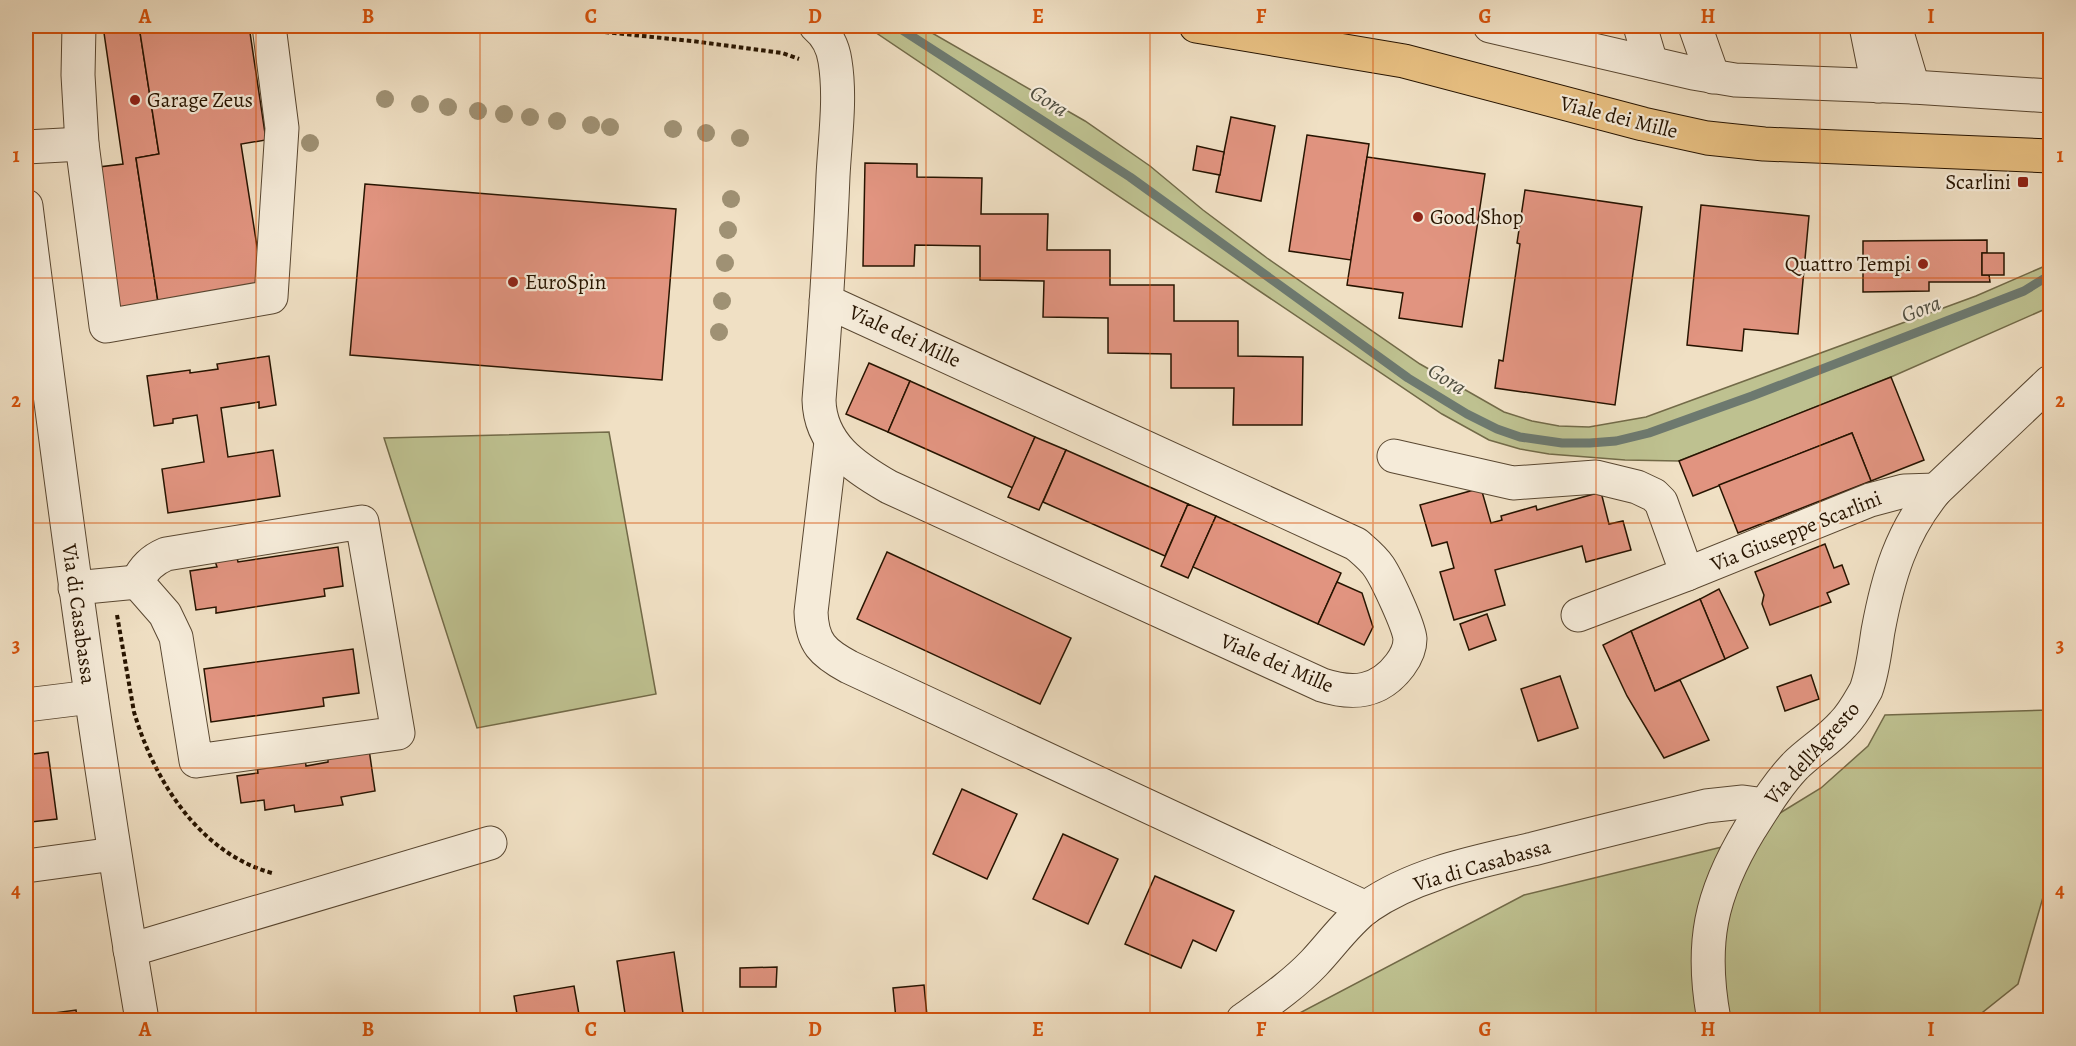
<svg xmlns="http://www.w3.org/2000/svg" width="2076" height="1046" font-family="Alegreya,serif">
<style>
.green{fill:#bec190;stroke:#726a48;stroke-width:1.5}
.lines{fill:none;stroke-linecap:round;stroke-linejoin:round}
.stream{stroke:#6d796f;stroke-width:9}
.building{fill:#e19480;stroke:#271400;stroke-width:1.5}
.minor-casing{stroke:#594731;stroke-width:35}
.major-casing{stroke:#271400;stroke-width:35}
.path{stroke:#271400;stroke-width:4;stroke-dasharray:4.5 3;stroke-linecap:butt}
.minor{stroke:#f5ebd9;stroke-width:33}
.major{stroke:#e8c082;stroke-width:33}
.tree{fill:#9f9174}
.grid{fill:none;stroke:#d5520b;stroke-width:1.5;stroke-opacity:0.55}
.poi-dot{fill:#8f2418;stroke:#f5ebd9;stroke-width:2}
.labels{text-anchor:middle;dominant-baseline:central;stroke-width:4.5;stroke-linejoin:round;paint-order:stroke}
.poi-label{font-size:21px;fill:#271400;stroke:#f5ebd9;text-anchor:start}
.street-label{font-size:21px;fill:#271400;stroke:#f5ebd9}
.water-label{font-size:22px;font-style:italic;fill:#504f41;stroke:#f5ebd9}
.neatline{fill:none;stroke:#d5520b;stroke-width:2}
.grid-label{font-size:20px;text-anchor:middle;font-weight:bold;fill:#d5520b}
</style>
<rect width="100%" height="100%" fill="#f0e0c4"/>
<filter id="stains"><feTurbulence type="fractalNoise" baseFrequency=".00333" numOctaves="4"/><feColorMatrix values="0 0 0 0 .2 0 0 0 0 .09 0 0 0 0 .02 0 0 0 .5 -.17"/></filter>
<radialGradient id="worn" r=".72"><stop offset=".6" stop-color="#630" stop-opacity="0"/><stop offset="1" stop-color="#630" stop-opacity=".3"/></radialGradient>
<g class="green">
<path d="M 866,26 L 920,26 L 1085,121 L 1150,166 L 1203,210 L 1267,258 L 1420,364 L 1504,412 L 1532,421 L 1559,426 L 1589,427 L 1646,417 L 1976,296 L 2045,266 L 2050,261 L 2050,307 L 1891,377 L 1679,461 L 1625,460 L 1549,454 L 1520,449 L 1489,440 L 1442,414 Z"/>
<path d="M 609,432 L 656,694 L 477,728 L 384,438 Z"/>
<path d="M 2050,710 L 2050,873 L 2018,984 L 1973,1020 L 1294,1020 L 1292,1017 L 1524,895 L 1726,846 L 1821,788 L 1868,746 L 1885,715 Z"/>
</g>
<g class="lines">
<path class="stream" d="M 896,26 L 1130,177 L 1408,378 L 1467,414 L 1497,429 L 1520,437 L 1562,443 L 1590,443 L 1616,441 L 1649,433 L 1752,396 L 2024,291 L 2050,275"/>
</g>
<g class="building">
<path d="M 103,26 L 139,26 L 159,154 L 136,158 L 158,302 L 120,309 L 99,167 L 123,164 Z"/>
<path d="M 139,26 L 249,26 L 266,140 L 241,144 L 263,285 L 158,302 L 136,158 L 159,154 Z"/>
<path d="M 1231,117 L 1275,126 L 1261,201 L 1216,192 Z"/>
<path d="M 1307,135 L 1369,144 L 1351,260 L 1289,251 Z"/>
<path d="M 1197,146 L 1224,152 L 1220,175 L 1193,170 Z"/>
<path d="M 1367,157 L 1485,174 L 1462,327 L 1399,318 L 1403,293 L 1347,285 Z"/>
<path d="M 865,163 L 917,164 L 917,177 L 982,178 L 981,214 L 1048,214 L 1047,250 L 1110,250 L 1110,285 L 1174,285 L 1174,321 L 1238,321 L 1238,356 L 1303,357 L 1302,425 L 1233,425 L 1234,388 L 1171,388 L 1171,354 L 1108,353 L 1108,318 L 1043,317 L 1044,281 L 980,280 L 980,246 L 915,245 L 914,266 L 863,266 Z"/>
<path d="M 365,184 L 676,209 L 662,380 L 350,355 Z"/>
<path d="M 1525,190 L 1642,207 L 1615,405 L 1495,388 L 1499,360 L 1503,361 L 1520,244 L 1517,243 Z"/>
<path d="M 1701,205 L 1809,216 L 1798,334 L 1744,329 L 1742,351 L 1687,345 Z"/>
<path d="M 1987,240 L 1987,253 L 1982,253 L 1982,275 L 1989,275 L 1990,282 L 1929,282 L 1929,291 L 1863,292 L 1863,241 Z"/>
<rect x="1982" y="253" width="22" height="22"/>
<path d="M 269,356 L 276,405 L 259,408 L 259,402 L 221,408 L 228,457 L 273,450 L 280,496 L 168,513 L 162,469 L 204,462 L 197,415 L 173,419 L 173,423 L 154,426 L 147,376 L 190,370 L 190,373 L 218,369 L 217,364 Z"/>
<path d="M 869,363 L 910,381 L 888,432 L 846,414 Z"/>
<path d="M 1891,377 L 1924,460 L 1871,481 L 1852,433 L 1693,496 L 1679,461 Z"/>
<path d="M 910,381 L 1035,437 L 1013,488 L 888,432 Z"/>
<path d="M 1852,433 L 1871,481 L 1738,533 L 1719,485 Z"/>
<path d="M 1035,437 L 1066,450 L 1039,510 L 1008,497 Z"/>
<path d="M 1066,450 L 1188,504 L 1165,556 L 1043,502 Z"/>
<path d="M 1481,488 L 1491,523 L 1502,520 L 1501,516 L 1536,506 L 1537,510 L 1601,492 L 1609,524 L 1623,521 L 1631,550 L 1586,562 L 1582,546 L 1495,570 L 1505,605 L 1454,620 L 1440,572 L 1454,568 L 1447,542 L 1432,546 L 1420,505 Z"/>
<path d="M 1188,504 L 1216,516 L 1188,578 L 1161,566 Z"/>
<path d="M 1216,516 L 1341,573 L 1318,624 L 1193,567 Z"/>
<path d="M 1825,544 L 1834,568 L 1842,565 L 1849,584 L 1827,593 L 1831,602 L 1770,625 L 1762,604 L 1764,595 L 1755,572 Z"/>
<path d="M 29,547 L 32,568 L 26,570 L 26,548 Z"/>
<path d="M 338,547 L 343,586 L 324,589 L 325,596 L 216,613 L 216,607 L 196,610 L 190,571 L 217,567 L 215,561 L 237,558 L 238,562 Z"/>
<path d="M 887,552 L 1071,638 L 1040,704 L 857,619 Z"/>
<path d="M 1337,582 L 1362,593 L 1373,627 L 1364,645 L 1318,624 Z"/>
<path d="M 1719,589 L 1748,648 L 1725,659 L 1700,599 Z"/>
<path d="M 1700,599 L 1725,659 L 1655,691 L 1631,631 Z"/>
<path d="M 1487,614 L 1496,640 L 1469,650 L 1460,624 Z"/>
<path d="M 1631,631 L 1655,691 L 1680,680 L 1709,740 L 1664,758 L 1627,696 L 1603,645 Z"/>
<path d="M 353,649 L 359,693 L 323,698 L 324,706 L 211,722 L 204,669 Z"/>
<path d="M 1811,675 L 1819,699 L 1785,711 L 1777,687 Z"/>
<path d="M 1560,676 L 1578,728 L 1538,741 L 1521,689 Z"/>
<path d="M 369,749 L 375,791 L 341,797 L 343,805 L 295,812 L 294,805 L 265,810 L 264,800 L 241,803 L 237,776 L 258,773 L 257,766 L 305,758 L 306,766 L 328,762 L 328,755 Z"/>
<path d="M 48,752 L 57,819 L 31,822 L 26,755 Z"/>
<path d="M 26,773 L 31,822 L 26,823 Z"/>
<path d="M 962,789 L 1017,814 L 987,879 L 933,854 Z"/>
<path d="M 1063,834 L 1118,859 L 1088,924 L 1033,899 Z"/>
<path d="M 1155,876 L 1234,911 L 1216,951 L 1193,940 L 1181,968 L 1125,944 Z"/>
<path d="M 674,952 L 684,1020 L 626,1020 L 617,961 Z"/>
<path d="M 777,967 L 776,987 L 740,987 L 740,968 Z"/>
<path d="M 924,985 L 927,1016 L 896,1019 L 893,988 Z"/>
<path d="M 574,986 L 580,1020 L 518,1020 L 514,996 Z"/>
<path d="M 76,1010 L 77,1017 L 95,1014 L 96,1020 L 41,1020 L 40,1015 Z"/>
</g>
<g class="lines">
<defs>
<g id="minor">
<path d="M 79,26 L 78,75 L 82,144 L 106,326 L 271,297 L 282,128 L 269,26"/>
<path d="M 816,26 C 827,35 833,47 835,61 C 841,98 835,138 833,176 C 830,251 825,325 819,400 C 820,444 854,467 889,487 L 1322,685 C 1353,695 1379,693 1400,665 C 1406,657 1410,649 1410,639 C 1409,626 1387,579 1379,567 C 1373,558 1364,551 1356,544 L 826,301"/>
<path d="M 1490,26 L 1693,73 L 1735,80 L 1913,87 L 2050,96"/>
<path d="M 1640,26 L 1651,63"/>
<path d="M 1695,26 L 1713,77"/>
<path d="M 1866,26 L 1878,86"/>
<path d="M 1895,26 L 1913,87"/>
<path d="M 26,147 L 82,144"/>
<path d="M 26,206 C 60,478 96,750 142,1020"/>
<path d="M 831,442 L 811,612 C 812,643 823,653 849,667 L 1366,908"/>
<path d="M 1394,456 L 1513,483 L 1596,477 L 1637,487 L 1654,495 L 1661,502 L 1687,574"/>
<path d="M 362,522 L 398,733 L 196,761 L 176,637 L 165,614 L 137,582 C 144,568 152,560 166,554 Z"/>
<path d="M 75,588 L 137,582"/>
<path d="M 1578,615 L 1687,574 L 1870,500 L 1904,491 L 1936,490"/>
<path d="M 26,705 L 91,697"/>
<path d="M 26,866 L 114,854"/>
<path d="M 130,950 L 490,843"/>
<path d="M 1243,1020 C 1268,1002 1293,985 1314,963 C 1332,944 1346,923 1367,907 C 1416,873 1477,862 1533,849 C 1591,834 1648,820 1706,806 L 1743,802 L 1765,805"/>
<path d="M 1714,1020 C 1700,944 1710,895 1750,829 C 1764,807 1777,785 1795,766 C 1810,751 1829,740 1843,724 C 1853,714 1859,702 1866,690 C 1873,671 1875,650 1878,631 C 1888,577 1901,532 1936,490 L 2050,382"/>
</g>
<path id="major" d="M 1196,26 L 1404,61 L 1643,124 L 1707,138 L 1764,144 L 2050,156"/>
</defs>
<use href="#minor" class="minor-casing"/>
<use href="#major" class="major-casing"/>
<g class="path">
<path d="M 545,26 L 692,41 L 782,53 L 799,59"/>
<path d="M 117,615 L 134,712 C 154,780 199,853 272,873"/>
</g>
<use href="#minor" class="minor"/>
<use href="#major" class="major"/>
</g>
<g class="tree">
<circle cx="385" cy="99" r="9"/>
<circle cx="420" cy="104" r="9"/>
<circle cx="448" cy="107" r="9"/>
<circle cx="478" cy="111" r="9"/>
<circle cx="504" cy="114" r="9"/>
<circle cx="530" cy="117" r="9"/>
<circle cx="557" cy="121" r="9"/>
<circle cx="591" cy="125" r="9"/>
<circle cx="610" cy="127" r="9"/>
<circle cx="673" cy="129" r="9"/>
<circle cx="706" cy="133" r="9"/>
<circle cx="740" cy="138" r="9"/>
<circle cx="310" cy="143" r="9"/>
<circle cx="731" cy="199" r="9"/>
<circle cx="728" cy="230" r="9"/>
<circle cx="725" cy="263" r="9"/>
<circle cx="722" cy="301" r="9"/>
<circle cx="719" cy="332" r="9"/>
</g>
<path class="grid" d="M 256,26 L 256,1020M 480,26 L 480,1020M 703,26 L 703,1020M 926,26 L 926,1020M 1150,26 L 1150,1020M 1373,26 L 1373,1020M 1596,26 L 1596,1020M 1820,26 L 1820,1020M 26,278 L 2050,278M 26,523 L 2050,523M 26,768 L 2050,768"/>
<g class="poi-dot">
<circle cx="135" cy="100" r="6"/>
<rect x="2017" y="176" width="12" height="12" rx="3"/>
<circle cx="1418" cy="217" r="6"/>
<circle cx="1923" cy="264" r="6"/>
<circle cx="513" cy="282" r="6"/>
</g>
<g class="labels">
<g class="poi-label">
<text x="147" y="100">Garage Zeus</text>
<text x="2011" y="182" text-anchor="end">Scarlini</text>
<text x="1430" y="217">Good Shop</text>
<text x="1911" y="264" text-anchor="end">Quattro Tempi</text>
<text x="525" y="282">EuroSpin</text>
</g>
<g class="street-label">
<text transform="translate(1619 117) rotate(14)">Viale dei Mille</text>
<text transform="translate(905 336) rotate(25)">Viale dei Mille</text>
<text transform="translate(1796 531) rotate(-22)">Via Giuseppe Scarlini</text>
<text transform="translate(79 614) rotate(82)">Via di Casabassa</text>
<text transform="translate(1277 663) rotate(23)">Viale dei Mille</text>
<text transform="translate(1812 753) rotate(-48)">Via dell'Agresto</text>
<text transform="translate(1482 865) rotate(-16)">Via di Casabassa</text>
</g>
<g class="water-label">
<text transform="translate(1049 101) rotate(33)">Gora</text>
<text transform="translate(1921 309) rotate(-21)">Gora</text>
<text transform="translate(1447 379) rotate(32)">Gora</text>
</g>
</g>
<rect width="2076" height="1046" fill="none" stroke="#f0e0c4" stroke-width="66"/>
<rect x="33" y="33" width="2010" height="980" class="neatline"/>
<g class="grid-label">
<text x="145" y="23">A</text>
<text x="368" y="23">B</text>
<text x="591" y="23">C</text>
<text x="815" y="23">D</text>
<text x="1038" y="23">E</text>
<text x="1261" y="23">F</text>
<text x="1485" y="23">G</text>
<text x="1708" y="23">H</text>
<text x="1931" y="23">I</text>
<text x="16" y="162">1</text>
<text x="2060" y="162">1</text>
<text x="16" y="407">2</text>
<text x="2060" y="407">2</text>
<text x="16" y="652">3</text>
<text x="2060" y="652">3</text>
<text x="16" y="897">4</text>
<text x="2060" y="897">4</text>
<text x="145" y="1036">A</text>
<text x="368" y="1036">B</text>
<text x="591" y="1036">C</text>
<text x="815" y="1036">D</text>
<text x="1038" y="1036">E</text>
<text x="1261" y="1036">F</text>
<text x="1485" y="1036">G</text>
<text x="1708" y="1036">H</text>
<text x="1931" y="1036">I</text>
</g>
<rect width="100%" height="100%" filter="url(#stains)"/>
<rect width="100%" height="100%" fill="url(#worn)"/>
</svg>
